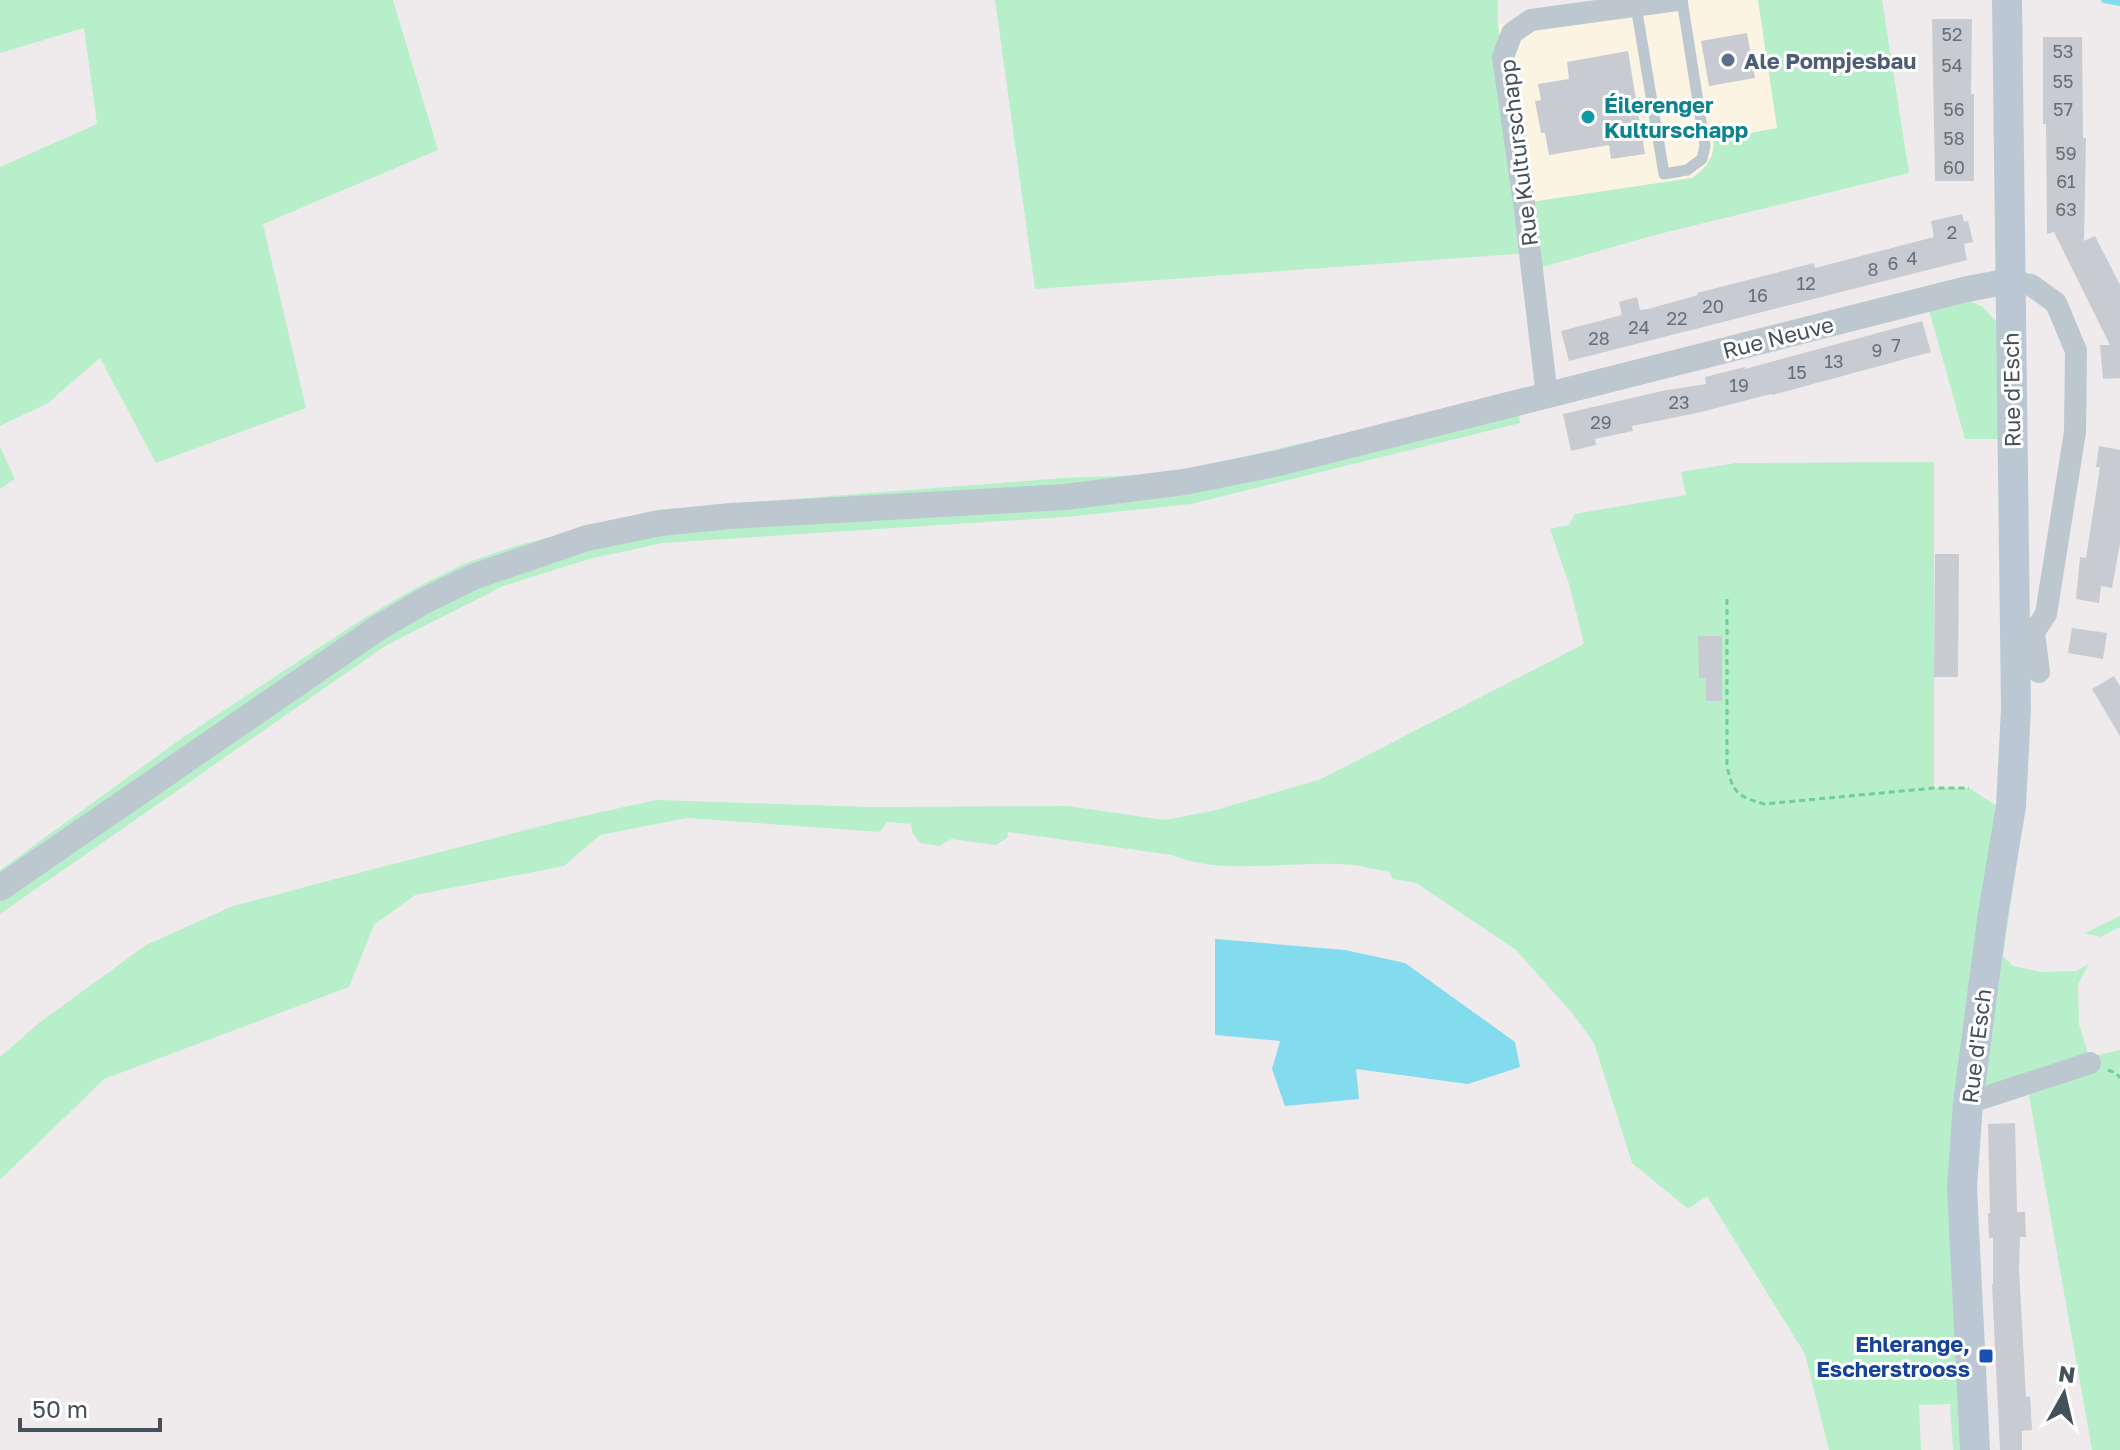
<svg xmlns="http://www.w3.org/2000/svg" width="2120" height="1450" font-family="'Golos Text',sans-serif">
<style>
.commercial{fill:#fcf4e2}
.green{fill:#b7efcb}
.water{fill:#83dbee}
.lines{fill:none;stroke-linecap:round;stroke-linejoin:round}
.stream{stroke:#83dbee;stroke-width:6}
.building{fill:#c8cbd1}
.path{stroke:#6fce9c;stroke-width:3;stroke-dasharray:6 4;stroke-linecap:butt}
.service{stroke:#bcc7cf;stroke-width:11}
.minor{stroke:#bcc7cf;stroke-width:22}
.tertiary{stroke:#bcc7cf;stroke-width:26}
.secondary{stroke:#bbc8d4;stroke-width:30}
.service-dot{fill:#5c6f8a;stroke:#fff;stroke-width:3}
.culture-dot{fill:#0f9aa8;stroke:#fff;stroke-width:3}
.transit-dot{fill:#1a4fb4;stroke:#fff;stroke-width:3}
.labels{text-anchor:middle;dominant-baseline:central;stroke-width:6;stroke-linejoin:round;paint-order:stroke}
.number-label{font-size:18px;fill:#656f78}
.service-label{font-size:22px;font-weight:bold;fill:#4e5e75;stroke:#fff;text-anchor:start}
.culture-label{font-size:22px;font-weight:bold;fill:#0d838f;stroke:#fff;text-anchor:start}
.street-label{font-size:22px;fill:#44505a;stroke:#fff}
.transit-label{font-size:22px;font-weight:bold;fill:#164399;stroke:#fff;text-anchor:end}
</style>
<rect width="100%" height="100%" fill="#efebec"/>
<path class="commercial" d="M 1677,0 L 1758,0 L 1778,128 L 1714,140 L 1715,148 L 1706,168 L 1692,178 L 1524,203 L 1498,24 Z"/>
<g class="green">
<path d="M 0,0 L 393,0 L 438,150 L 263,224 L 306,408 L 156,463 L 100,358 L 48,403 L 0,426 L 0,167 L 97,124 L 84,28 L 0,53 Z"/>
<path d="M 995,0 L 1498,0 L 1498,24 L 1524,203 L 1692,178 C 1705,169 1716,157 1713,140 L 1777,128 L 1758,0 L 1882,0 L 1909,173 L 1655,235 L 1532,270 L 1529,253 L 1035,289 Z"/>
<path d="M 1965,299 L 1983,307 L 1998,324 L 2000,439 L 1965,439 L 1929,310 Z"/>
<path d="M 1517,403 L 1520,423 L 1191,504 L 1066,517 L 663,543 L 589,559 L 503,586 L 385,646 L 0,914 L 0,870 L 182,738 L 364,618 L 419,586 L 466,563 L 512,547 L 655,510 L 1063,478 L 1168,474 L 1412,418 Z"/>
<path d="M 0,447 L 15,479 L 0,489 Z"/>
<path d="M 1934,462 L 1934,788 L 1969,788 L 1994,804 L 2025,808 L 2003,956 L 2013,966 L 2042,972 L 2076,971 L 2089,964 L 2078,984 L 2079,1024 L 2089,1057 L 2120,1050 L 2120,1450 L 2092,1450 L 2027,1084 L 1968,1103 L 1975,1450 L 1953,1450 L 1950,1404 L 1919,1405 L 1921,1450 L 1829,1450 L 1805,1354 L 1707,1196 L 1688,1209 L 1632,1163 L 1594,1043 L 1572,1013 L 1516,950 L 1416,883 L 1393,879 L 1389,872 C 1377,870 1365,866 1352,865 C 1298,859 1221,877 1172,855 L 1008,832 L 1007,838 L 996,845 L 951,839 L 940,846 L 920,843 L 912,832 L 911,824 L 887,822 L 880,832 L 687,818 L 600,835 L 564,866 L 415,895 L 374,925 L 349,987 L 104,1079 L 0,1180 L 0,1057 L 39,1023 L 146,945 L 233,906 L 343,877 L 561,821 L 656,800 L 871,807 L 1068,806 L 1165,820 L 1216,810 L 1321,779 L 1584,644 L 1569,584 L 1550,529 L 1569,525 L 1575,514 L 1686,495 L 1681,472 L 1736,463 Z"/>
<path d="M 2120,916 L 2120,927 L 2100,937 L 2085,933 Z"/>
</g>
<path class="water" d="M 1215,939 L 1345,950 L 1405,963 L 1515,1042 L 1520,1067 L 1468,1084 L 1356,1069 L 1359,1099 L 1285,1106 L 1272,1069 L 1280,1041 L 1215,1035 Z"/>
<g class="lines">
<path class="stream" d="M 2104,0 L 2120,3"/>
</g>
<g class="building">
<path d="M 1932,19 L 1972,19 L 1971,94 L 1974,94 L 1974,181 L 1935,181 Z"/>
<path d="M 1747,33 L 1755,78 L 1709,86 L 1701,41 Z"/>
<path d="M 2043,37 L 2082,37 L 2083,138 L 2086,138 L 2084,241 L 2095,236 L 2120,285 L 2120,378 L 2103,379 L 2100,345 L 2110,345 L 2054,232 L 2047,234 L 2046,124 L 2043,124 Z"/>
<path d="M 1628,51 L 1645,154 L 1611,159 L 1609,145 L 1549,155 L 1545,133 L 1541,133 L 1535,101 L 1541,100 L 1538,84 L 1569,79 L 1567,62 Z"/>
<path d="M 1962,214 L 1964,222 L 1968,221 L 1973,242 L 1964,244 L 1967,260 L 1569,361 L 1561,331 L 1622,315 L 1619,302 L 1637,297 L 1640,310 L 1648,309 L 1698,295 L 1697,293 L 1814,263 L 1815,268 L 1934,237 L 1931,221 Z"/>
<path d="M 1922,321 L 1931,352 L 1772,395 L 1771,394 L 1697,413 L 1632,426 L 1633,431 L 1595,439 L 1596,445 L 1571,451 L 1563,414 L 1662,391 L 1706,384 L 1705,377 L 1745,367 L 1745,369 Z"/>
<path d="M 2099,446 L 2120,450 L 2120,543 L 2112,588 L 2101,586 L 2099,603 L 2076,599 L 2080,557 L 2086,558 L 2100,467 L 2096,467 Z"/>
<path d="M 1935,554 L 1959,554 L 1958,677 L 1934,677 Z"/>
<path d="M 2072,628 L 2107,633 L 2103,659 L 2068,653 Z"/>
<path d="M 1698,636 L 1722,636 L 1722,701 L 1706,701 L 1706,678 L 1699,678 Z"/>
<path d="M 2114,676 L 2120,686 L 2120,736 L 2092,689 Z"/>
<path d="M 2015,1123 L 2017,1212 L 2025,1212 L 2026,1237 L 2020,1237 L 2019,1268 L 2026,1397 L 2030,1396 L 2032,1430 L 2022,1431 L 2022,1450 L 2000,1450 L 1992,1284 L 1993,1284 L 1993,1238 L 1989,1238 L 1988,1213 L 1990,1213 L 1988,1124 Z"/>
</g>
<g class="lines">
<g class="path">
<path d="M 1727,599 L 1727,766 C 1733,794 1738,796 1764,804 L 1934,788 L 1969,788"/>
<path d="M 2108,1070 L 2116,1073 L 2120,1078"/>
</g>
<path class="service" d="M 1636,6 L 1664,174 L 1687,170 L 1702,159 L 1705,146 L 1682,0"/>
<g class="minor">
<path d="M 2010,281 L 2031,285 L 2056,303 L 2076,351 L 2075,432 L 2046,614 L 2034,632 L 2014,643"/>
<path d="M 1547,396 L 1524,203 L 1503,57 L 1512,33 L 1531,20 L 1677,0"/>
<path d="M 2034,632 L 2039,672"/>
<path d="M 1968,1103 L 2090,1063"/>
</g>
<path class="tertiary" d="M 0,888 L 378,628 L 424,601 L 473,577 L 587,538 L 661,523 L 730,516 L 1065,497 L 1184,482 L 1279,463 L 1967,289 L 2010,281"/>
<path class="secondary" d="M 1975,1450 L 1962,1187 L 1968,1103 L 1992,920 L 2011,806 L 2016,709 L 2007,0"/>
</g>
<circle class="service-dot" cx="1728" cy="60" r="8"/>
<circle class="culture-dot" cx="1588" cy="117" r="8"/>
<rect class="transit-dot" x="1978" y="1348" width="16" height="16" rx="4"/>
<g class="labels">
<g class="number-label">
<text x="1952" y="34">52</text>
<text x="2063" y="51">53</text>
<text x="1952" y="65">54</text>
<text x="2063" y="81">55</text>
<text x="1954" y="109">56</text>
<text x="2063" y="109">57</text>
<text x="1954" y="138">58</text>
<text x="2066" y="153">59</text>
<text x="1954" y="167">60</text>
<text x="2066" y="181">61</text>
<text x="2066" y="209">63</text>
<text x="1952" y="232">2</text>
<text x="1912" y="258">4</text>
<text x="1893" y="263">6</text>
<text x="1873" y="269">8</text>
<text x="1806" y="283">12</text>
<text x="1758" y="295">16</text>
<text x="1713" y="306">20</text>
<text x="1677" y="318">22</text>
<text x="1639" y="327">24</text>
<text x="1599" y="338">28</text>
<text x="1896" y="345">7</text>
<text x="1877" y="350">9</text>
<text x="1834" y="361">13</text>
<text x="1797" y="372">15</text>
<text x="1739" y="385">19</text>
<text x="1679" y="402">23</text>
<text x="1601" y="422">29</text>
</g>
<g class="service-label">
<text x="1744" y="60">Ale Pompjesbau</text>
</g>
<g class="culture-label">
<text x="1604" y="104">Éilerenger<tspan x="1604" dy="25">Kulturschapp</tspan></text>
</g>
<g class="street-label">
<text transform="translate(1518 153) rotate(-97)">Rue Kulturschapp</text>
<text transform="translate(1778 337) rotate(-14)">Rue Neuve</text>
<text transform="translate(2011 390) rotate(-91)">Rue d'Esch</text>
<text transform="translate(1976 1046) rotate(-83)">Rue d'Esch</text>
</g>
<g class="transit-label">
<text x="1970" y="1343">Ehlerange,<tspan x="1970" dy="25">Escherstrooss</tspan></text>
</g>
</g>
<g transform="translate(2064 1394) rotate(8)" stroke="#ffffff" stroke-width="6" paint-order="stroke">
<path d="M0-6L14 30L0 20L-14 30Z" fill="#44505a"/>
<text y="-12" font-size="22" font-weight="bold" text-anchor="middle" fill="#44505a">N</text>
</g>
<path d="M20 1418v12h140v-12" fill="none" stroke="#44505a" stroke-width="4"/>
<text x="32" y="1418" font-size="24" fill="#44505a" stroke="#ffffff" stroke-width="6" paint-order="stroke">50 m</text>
</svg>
